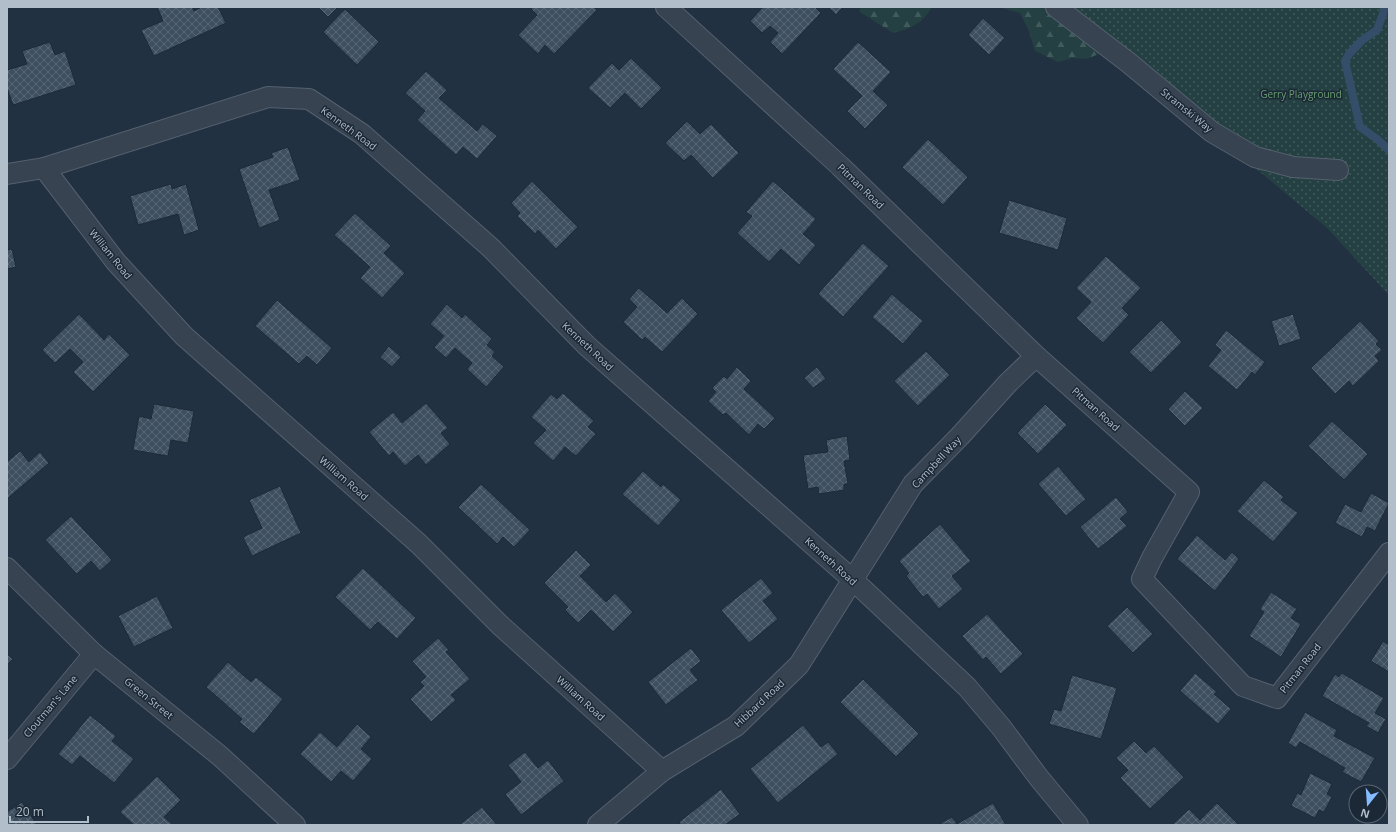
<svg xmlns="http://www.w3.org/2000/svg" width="1396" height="832" font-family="'Open Sans',sans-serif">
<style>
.forest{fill:url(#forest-firs)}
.park{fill:url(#park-dots)}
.water{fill:#344e69}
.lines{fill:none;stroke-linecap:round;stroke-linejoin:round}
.stream{stroke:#344e69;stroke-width:8}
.building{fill:url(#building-cross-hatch);stroke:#1d2a37}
.street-casing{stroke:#54616e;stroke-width:22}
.street{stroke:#374350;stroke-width:20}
.labels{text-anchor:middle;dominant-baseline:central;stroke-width:3;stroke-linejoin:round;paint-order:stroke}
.park-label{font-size:10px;fill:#689e70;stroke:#1b2835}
.street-label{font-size:10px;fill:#b3becb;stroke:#1b2835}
</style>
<defs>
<pattern id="forest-firs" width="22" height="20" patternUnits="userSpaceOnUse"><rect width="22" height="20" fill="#244042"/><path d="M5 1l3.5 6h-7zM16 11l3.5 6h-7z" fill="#415a5c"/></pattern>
<pattern id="park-dots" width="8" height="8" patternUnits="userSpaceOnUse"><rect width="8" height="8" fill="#244042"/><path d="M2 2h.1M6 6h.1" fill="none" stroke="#415a5c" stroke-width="1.8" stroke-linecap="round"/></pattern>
<pattern id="building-cross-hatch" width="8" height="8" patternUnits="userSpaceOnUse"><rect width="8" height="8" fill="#3e5060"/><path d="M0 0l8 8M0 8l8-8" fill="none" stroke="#586775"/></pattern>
</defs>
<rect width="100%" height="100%" fill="#223141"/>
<g class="forest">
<path d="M 860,7 L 932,7 C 922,24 912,28 893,33 L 860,12 Z"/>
<path d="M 998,7 L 1166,7 L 1107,37 L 1099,54 L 1086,59 L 1073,58 L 1058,62 L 1035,51 L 1029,31 L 1020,13 Z"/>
</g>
<path class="park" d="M 1063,7 L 1389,7 L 1389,295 L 1327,228 Z"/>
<path class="water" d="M 1384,7 L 1388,7 L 1386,16 L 1378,33 L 1365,43 L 1353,56 L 1349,61 L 1362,126 L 1379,137 L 1389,147 L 1389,150 L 1377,139 L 1360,127 L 1345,61 L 1349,54 L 1361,41 L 1377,30 L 1383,14 Z"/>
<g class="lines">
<path class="stream" d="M 1384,7 L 1383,14 L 1377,30 L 1361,41 L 1349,54 L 1345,61 L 1360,127 L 1377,139 L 1389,150"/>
</g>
<g class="building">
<path d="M 157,7 L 192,7 L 194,11 L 202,7 L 218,7 L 226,23 L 154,56 L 141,30 L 163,21 Z"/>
<path d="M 318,7 L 338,7 L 328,17 Z"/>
<path d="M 533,7 L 594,7 L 597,10 L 554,54 L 545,45 L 538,54 L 518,35 L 537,15 L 531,9 Z"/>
<path d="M 763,7 L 815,7 L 821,13 L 782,54 L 770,42 L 778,33 L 770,26 L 762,33 L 750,21 Z"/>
<path d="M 828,7 L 843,7 L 836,15 Z"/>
<path d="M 345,9 L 379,42 L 357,65 L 323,32 Z"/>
<path d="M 983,18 L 1005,38 L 989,55 L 968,35 Z"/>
<path d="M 50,42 L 55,55 L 65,51 L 76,85 L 13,105 L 7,88 L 7,70 L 27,64 L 22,51 Z"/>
<path d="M 858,42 L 891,72 L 873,91 L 888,105 L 865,129 L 847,111 L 862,96 L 833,69 Z"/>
<path d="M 631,58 L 662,88 L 641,109 L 625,93 L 610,108 L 588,88 L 612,63 L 619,70 Z"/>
<path d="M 426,71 L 447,90 L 439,98 L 477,131 L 483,124 L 497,136 L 477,159 L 463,147 L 456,155 L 417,120 L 425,111 L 405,93 Z"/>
<path d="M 687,121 L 700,134 L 711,124 L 739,153 L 713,178 L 691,155 L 684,161 L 665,143 Z"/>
<path d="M 928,139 L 968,177 L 943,205 L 902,167 Z"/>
<path d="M 288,147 L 300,180 L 269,190 L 280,220 L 259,228 L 239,169 L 273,157 L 271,153 Z"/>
<path d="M 532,181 L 578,227 L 556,249 L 538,230 L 535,234 L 517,216 L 520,213 L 511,203 Z"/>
<path d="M 773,181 L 816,219 L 803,234 L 816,245 L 799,265 L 781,249 L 769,262 L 737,233 L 752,216 L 746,212 Z"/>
<path d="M 171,184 L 172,189 L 186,184 L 199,230 L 184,235 L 178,214 L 138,225 L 130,196 Z"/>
<path d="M 1009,200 L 1067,218 L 1058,250 L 999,233 Z"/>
<path d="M 355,213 L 391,246 L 384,253 L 405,273 L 382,298 L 360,278 L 370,267 L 334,235 Z"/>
<path d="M 863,243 L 889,266 L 843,317 L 818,294 Z"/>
<path d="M 12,249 L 16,267 L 7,269 L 7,250 Z"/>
<path d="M 1106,256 L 1141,288 L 1122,308 L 1129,315 L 1103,343 L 1076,318 L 1091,302 L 1076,288 Z"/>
<path d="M 639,288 L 667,313 L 682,298 L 698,314 L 662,352 L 645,337 L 642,340 L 623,322 L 637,307 L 629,299 Z"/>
<path d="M 892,294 L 923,321 L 903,344 L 872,317 Z"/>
<path d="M 277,300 L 332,348 L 317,365 L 307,356 L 299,364 L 255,326 Z"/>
<path d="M 447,304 L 462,318 L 465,314 L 492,339 L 487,345 L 495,352 L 492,356 L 504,367 L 486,387 L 467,369 L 472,363 L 455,348 L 446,358 L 434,347 L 444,336 L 430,324 Z"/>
<path d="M 79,314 L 104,340 L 109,334 L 130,355 L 93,392 L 73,372 L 83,362 L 70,349 L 55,363 L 42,350 Z"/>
<path d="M 1293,314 L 1301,339 L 1279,346 L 1271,321 Z"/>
<path d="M 1161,320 L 1182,342 L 1151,373 L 1129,352 Z"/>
<path d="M 1360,321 L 1379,341 L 1376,344 L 1382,350 L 1375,356 L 1379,361 L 1353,386 L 1349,381 L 1335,394 L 1311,368 Z"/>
<path d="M 1226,330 L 1265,362 L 1255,375 L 1252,372 L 1237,390 L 1208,366 L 1221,350 L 1215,345 Z"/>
<path d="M 389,346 L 401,357 L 392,367 L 380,357 Z"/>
<path d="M 926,351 L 950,375 L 918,406 L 894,381 Z"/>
<path d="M 737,367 L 751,381 L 744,389 L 775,418 L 764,429 L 758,424 L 749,435 L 726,413 L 723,415 L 708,401 L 716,392 L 712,388 L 724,376 L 727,379 Z"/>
<path d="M 817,367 L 826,379 L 813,388 L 804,378 Z"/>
<path d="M 1185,391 L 1203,408 L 1185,426 L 1168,409 Z"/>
<path d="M 563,393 L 594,421 L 588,427 L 596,434 L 576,456 L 565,447 L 553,461 L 533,443 L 546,430 L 531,417 L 551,394 L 557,399 Z"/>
<path d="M 426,403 L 448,428 L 441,433 L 450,444 L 426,465 L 418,455 L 405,466 L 393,452 L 389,456 L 369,432 L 393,412 L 402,423 Z"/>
<path d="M 154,404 L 194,411 L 188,443 L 171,440 L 168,456 L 133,450 L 139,416 L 151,419 Z"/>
<path d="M 1045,404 L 1067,425 L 1038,454 L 1017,433 Z"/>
<path d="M 1332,421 L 1368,454 L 1344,480 L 1308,446 Z"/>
<path d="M 847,436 L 850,460 L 844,461 L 848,484 L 844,484 L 844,490 L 819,494 L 818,487 L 808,489 L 803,455 L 828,452 L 826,440 Z"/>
<path d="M 20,451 L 29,462 L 40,452 L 49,463 L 8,498 L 7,497 L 7,462 Z"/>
<path d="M 1058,466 L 1086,499 L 1066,516 L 1038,484 Z"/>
<path d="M 643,471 L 661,487 L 663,484 L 681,500 L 658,526 L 622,494 Z"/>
<path d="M 1264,480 L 1284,497 L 1281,500 L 1298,513 L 1273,542 L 1237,511 Z"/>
<path d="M 481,484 L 530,530 L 514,547 L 503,537 L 497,544 L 458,507 Z"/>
<path d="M 280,486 L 301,533 L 252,556 L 243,537 L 262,528 L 249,500 Z"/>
<path d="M 1371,493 L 1389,503 L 1375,531 L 1367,527 L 1362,537 L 1335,523 L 1345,504 L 1361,512 Z"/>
<path d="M 1116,497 L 1128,512 L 1120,519 L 1127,526 L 1098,549 L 1080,527 Z"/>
<path d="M 71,516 L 112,560 L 100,571 L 91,561 L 77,574 L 45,540 Z"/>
<path d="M 940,524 L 971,561 L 952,576 L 963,589 L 939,609 L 927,594 L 923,597 L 906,576 L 909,573 L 899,561 Z"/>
<path d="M 1197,535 L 1225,560 L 1232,552 L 1239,559 L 1215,591 L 1177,559 Z"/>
<path d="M 576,550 L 591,565 L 580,576 L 606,602 L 615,593 L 633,612 L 613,632 L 591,610 L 578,623 L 565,610 L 568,607 L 544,583 Z"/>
<path d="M 363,568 L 416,618 L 397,639 L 378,622 L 370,630 L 335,597 Z"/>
<path d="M 761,578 L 773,593 L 763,601 L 778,619 L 749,643 L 721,610 Z"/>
<path d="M 1271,592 L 1297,609 L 1291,618 L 1301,624 L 1281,657 L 1249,636 L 1264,612 L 1260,609 Z"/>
<path d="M 157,596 L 173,628 L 134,647 L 118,616 Z"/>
<path d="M 1127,607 L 1153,634 L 1133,653 L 1107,626 Z"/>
<path d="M 987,614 L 1023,654 L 1001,674 L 986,657 L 983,660 L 962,636 Z"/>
<path d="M 438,638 L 449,650 L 446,652 L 470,679 L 451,695 L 456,700 L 431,722 L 410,699 L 424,686 L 420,682 L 426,677 L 412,661 Z"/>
<path d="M 1383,641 L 1389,645 L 1389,672 L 1371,661 Z"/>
<path d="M 691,648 L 701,661 L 690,670 L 698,680 L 666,705 L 648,682 Z"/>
<path d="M 7,654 L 13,659 L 7,665 Z"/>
<path d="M 228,662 L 251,682 L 256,677 L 283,699 L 254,734 L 239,722 L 242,719 L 206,687 Z"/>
<path d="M 1195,673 L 1217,692 L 1214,694 L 1231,709 L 1218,724 L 1180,691 Z"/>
<path d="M 1342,673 L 1384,698 L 1375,713 L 1386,719 L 1378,733 L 1366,726 L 1369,723 L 1322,696 L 1335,674 L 1339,677 Z"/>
<path d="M 1072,675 L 1117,688 L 1101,739 L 1049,724 L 1054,709 L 1061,711 Z"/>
<path d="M 863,679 L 919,734 L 896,757 L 840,702 Z"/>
<path d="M 1305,712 L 1337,730 L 1334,736 L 1375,758 L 1361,782 L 1342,772 L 1345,768 L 1300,742 L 1296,748 L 1288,743 Z"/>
<path d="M 90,715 L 116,736 L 112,741 L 134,759 L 114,783 L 80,756 L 72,765 L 58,754 Z"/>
<path d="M 357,724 L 371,737 L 361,749 L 372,759 L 353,781 L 341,771 L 331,782 L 300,754 L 320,732 L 337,747 Z"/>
<path d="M 803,725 L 821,747 L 828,742 L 838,754 L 778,803 L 750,769 Z"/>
<path d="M 1134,741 L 1146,753 L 1154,746 L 1184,777 L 1150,809 L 1120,778 L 1128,770 L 1116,758 Z"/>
<path d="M 525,752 L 538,768 L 548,760 L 564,781 L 521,815 L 505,794 L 521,782 L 508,765 Z"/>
<path d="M 1310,773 L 1332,784 L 1327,794 L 1332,797 L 1324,812 L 1319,810 L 1315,818 L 1291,806 L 1297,793 L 1301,795 Z"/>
<path d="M 157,776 L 181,800 L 164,817 L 173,825 L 134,825 L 120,812 Z"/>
<path d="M 721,789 L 740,814 L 725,825 L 681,825 L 679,822 Z"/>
<path d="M 22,802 L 37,825 L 7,825 L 7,812 Z"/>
<path d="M 993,803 L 1006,825 L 939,824 L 952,817 L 957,824 Z"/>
<path d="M 1217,803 L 1239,825 L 1172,825 L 1189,809 L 1200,820 Z"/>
<path d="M 482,807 L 497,825 L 459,825 Z"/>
</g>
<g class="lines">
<defs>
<g id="street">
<path d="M 666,7 L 840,166 L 1036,356 L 1189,492 L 1152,558 L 1142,579 L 1243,686 L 1277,698 L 1389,553"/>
<path d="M 1056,7 L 1129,63 L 1212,132 L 1255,157 L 1293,167 L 1338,170"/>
<path d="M 44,168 L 116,262 L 184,336 L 419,544 L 500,625 L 662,771"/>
<path d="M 7,174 L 44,168 L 268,97 L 309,99 L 362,134 L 491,248 L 587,346 L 853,580 L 967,687 L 1001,727 L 1039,778 L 1078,825"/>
<path d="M 7,568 L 94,654 L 220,756 L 295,825"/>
<path d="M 7,759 L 94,654"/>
<path d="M 598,825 L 662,771 L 736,726 L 799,665 L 913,484 L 960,436 L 1008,383 L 1036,356"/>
</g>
</defs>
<use href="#street" class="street-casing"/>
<use href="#street" class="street"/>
</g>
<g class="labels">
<g class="park-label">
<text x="1301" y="94">Gerry Playground</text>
</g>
<g class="street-label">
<text transform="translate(1187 110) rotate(39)">Stramski Way</text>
<text transform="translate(349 128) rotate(36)">Kenneth Road</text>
<text transform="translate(861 186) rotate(44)">Pitman Road</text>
<text transform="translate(111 254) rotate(51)">William Road</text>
<text transform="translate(588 346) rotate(43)">Kenneth Road</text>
<text transform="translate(1096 409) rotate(42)">Pitman Road</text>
<text transform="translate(936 462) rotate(-47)">Campbell Way</text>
<text transform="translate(344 478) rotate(41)">William Road</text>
<text transform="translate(831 561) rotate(42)">Kenneth Road</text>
<text transform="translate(1300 668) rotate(-52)">Pitman Road</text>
<text transform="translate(149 698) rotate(39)">Green Street</text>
<text transform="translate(581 698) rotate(42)">William Road</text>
<text transform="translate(759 703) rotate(-43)">Hibbard Road</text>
<text transform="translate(50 706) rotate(-50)">Cloutman's Lane</text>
</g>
</g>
<rect width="1396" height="832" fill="none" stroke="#b3becb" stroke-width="16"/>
<g transform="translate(1368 804) rotate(197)"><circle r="19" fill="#1b2835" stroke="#586471"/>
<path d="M0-3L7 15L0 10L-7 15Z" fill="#84bcff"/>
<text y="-6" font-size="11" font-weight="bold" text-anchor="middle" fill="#b3becb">N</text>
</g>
<path d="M10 816v6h78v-6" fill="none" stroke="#b3becb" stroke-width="2"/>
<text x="16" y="816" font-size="12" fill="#b3becb" stroke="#1b2835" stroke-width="3" paint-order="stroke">20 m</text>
</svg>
